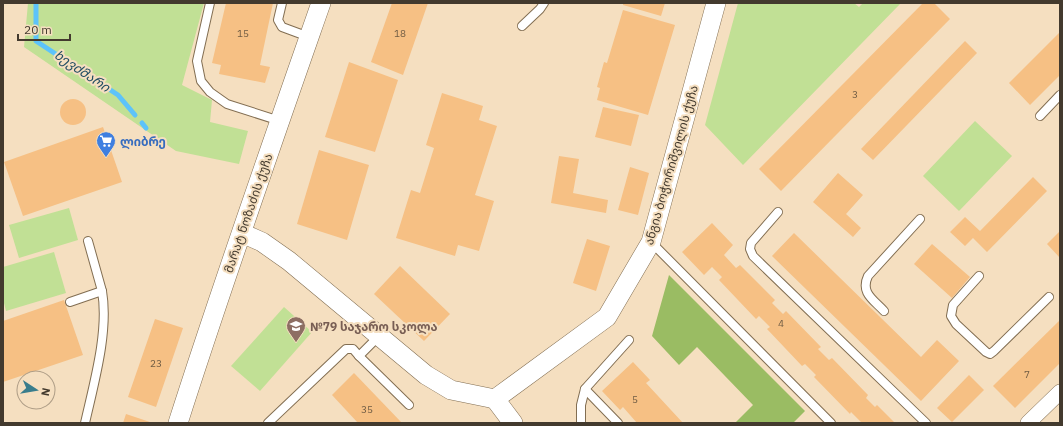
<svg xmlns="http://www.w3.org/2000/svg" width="1063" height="426" font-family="'IBM Plex Sans','Noto Sans Georgian',sans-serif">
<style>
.green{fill:#c1e095}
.forest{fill:#9abc63}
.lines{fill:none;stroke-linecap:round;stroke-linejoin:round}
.stream{stroke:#5dc3fa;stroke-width:5}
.building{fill:#f6c084}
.service-casing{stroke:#826e52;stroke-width:10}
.minor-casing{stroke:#826e52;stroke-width:16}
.tertiary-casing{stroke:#826e52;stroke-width:20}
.service{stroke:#fff;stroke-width:8}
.minor{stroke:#fff;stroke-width:15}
.tertiary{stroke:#fff;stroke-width:19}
.labels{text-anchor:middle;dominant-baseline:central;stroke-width:4;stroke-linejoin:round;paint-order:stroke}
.number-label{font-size:10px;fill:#705c44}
.shop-label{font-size:12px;font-weight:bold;fill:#366cbe;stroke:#f5dfc0;text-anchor:start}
.street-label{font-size:12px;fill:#433a2e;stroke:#f5dfc0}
.education-label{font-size:12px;font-weight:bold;fill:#785e54;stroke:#f5dfc0;text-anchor:start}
.water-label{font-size:13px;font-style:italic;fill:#214c62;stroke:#f5dfc0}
</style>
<rect width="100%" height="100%" fill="#f5dfc0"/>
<g class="green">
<path d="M 28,3 L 204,3 L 182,85 L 212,100 L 210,122 L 248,131 L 239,164 L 176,151 L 24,47 Z"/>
<path d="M 738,3 L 854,3 L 859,7 L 863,3 L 901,3 L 743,165 L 705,125 Z"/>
<path d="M 975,121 L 1012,156 L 959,211 L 923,176 Z"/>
<path d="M 69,208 L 78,240 L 19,258 L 9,225 Z"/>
<path d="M 54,252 L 66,293 L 6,311 L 3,299 L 3,267 Z"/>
<path d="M 284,307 L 312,332 L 260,391 L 231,366 Z"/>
</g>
<path class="forest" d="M 669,275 L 805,411 L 793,423 L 735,423 L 753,405 L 697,347 L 679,365 L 652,336 Z"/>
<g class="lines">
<g class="stream">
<path d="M 36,3 L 36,41 L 118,95 L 135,115"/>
<path d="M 142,123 L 146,128"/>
</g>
</g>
<g class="building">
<path d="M 226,3 L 273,3 L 260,65 L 270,67 L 265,83 L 219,74 L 221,65 L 212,63 Z"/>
<path d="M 392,3 L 428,3 L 403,75 L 371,62 Z"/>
<path d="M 623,3 L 665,3 L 661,16 L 623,5 Z"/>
<path d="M 923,3 L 934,3 L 950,19 L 781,191 L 759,169 Z"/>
<path d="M 623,10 L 675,25 L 648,115 L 597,100 L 600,88 L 597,87 L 604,62 L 607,63 Z"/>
<path d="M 1060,32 L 1060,75 L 1030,105 L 1009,83 Z"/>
<path d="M 965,41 L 977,53 L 873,160 L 861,149 Z"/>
<path d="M 349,62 L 398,80 L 375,152 L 325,137 Z"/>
<path d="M 442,93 L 483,106 L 479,120 L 497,126 L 475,195 L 494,201 L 479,251 L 458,245 L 455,256 L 396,238 L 411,190 L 420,193 L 434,148 L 426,145 Z"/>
<circle cx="73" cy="112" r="13"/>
<path d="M 603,107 L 639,115 L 631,146 L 595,137 Z"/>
<path d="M 103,127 L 122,182 L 23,216 L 4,162 Z"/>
<path d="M 319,150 L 369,165 L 347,240 L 297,224 Z"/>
<path d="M 559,156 L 579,159 L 573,193 L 608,200 L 606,213 L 551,203 Z"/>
<path d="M 630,167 L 649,173 L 638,215 L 618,210 Z"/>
<path d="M 838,173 L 863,195 L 846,214 L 861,228 L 853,237 L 813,202 Z"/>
<path d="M 1033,177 L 1047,191 L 987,252 L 973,238 L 965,246 L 950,232 L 965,217 L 980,231 Z"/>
<path d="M 712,223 L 733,245 L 724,255 L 736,268 L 740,265 L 775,300 L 772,303 L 783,314 L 786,311 L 821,347 L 818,349 L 829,360 L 832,358 L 868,395 L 866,398 L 875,407 L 877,405 L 895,423 L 860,423 L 861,422 L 851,412 L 850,414 L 814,377 L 816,375 L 805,364 L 802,366 L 767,329 L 770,327 L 759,316 L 756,319 L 719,280 L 722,277 L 712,267 L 704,275 L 682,252 Z"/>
<path d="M 1060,231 L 1060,258 L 1047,244 Z"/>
<path d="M 794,233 L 921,357 L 937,340 L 959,361 L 921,401 L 772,256 Z"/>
<path d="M 587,239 L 610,246 L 596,291 L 573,283 Z"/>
<path d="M 932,244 L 970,277 L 952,298 L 914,264 Z"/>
<path d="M 400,266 L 450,314 L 424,341 L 374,294 Z"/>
<path d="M 64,300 L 83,355 L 3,382 L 3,321 Z"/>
<path d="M 155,319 L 183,328 L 156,407 L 128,397 Z"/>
<path d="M 1060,320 L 1060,363 L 1015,408 L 993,386 Z"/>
<path d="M 633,362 L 650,380 L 646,383 L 683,423 L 637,423 L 623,407 L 620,410 L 602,391 Z"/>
<path d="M 354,373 L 402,423 L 358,423 L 332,395 Z"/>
<path d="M 969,375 L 984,390 L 952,422 L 937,408 Z"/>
<path d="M 126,414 L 153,423 L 123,423 Z"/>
</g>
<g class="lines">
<defs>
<g id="service">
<path d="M 210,3 L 197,61 L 201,81 L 210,92 L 227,104 L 280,121"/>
<path d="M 282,3 L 278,20 L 282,27 L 309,37"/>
<path d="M 522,26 L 540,9 L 544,3"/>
<path d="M 1040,116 L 1060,95"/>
<path d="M 778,212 L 751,243 L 750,249 L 753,256 L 926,423"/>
<path d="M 88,241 L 102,291"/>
<path d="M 651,242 L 831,423"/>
<path d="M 979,276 L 953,305 L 951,316 L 956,324 L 986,352 L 990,354 L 994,351 L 1049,297"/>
<path d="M 70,302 L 102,291 C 109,331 94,383 85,423"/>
<path d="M 884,311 C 874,300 860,293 868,276 L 920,219"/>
<path d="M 359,356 L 409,405"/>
<path d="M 585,389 L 618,423"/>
<path d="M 268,423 L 346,349 L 353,349 L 359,356 L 379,336"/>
<path d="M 581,423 L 581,405 L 585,389 L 629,340"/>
</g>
<path id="minor" d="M 1028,423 L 1060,392"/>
<g id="tertiary">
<path d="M 242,233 L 262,242 L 289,261 L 426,375 L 451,390 L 495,399"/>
<path d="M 495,399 L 607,317 L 651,242 L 716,3"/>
<path d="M 495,399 L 513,423"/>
<path d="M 178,423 C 223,282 272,143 321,3"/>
</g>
</defs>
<use href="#service" class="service-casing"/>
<use href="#minor" class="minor-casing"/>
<use href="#tertiary" class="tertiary-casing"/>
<use href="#service" class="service"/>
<use href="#minor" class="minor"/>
<use href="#tertiary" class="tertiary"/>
</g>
<defs>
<symbol id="supermarket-pin" viewBox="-11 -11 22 30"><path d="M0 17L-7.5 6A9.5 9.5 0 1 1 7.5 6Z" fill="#3f7fe0" stroke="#f5dfc0"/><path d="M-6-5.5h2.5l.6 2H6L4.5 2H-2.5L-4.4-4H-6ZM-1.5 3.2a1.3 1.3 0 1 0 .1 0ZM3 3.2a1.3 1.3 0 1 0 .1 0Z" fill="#fff"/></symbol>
<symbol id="school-pin" viewBox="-11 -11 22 30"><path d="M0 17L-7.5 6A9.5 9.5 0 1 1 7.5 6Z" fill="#8d6e63" stroke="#f5dfc0"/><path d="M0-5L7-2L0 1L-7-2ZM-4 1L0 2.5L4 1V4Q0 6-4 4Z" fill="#fff"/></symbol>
</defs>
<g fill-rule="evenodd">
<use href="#supermarket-pin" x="95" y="130" width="22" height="30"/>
<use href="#school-pin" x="285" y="315" width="22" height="30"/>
</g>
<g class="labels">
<g class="number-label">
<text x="243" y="33">15</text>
<text x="400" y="33">18</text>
<text x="855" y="94">3</text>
<text x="781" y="323">4</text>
<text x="156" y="363">23</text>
<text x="1027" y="374">7</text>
<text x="635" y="399">5</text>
<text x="367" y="409">35</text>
</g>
<g class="shop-label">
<text x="120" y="141">ლიბრე</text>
</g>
<g class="street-label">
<text transform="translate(671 165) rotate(-74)">ანგია ბოჭორიშვილის ქუჩა</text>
<text transform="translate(248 213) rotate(-71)">მარატ ნოზაძის ქუჩა</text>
</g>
<g class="education-label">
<text x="310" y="326">№79 საჯარო სკოლა</text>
</g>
<g class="water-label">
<text transform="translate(82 71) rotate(34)">ხევძმარი</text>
</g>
</g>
<rect width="1063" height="426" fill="none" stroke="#433a2e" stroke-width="8"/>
<g transform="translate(36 390) rotate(102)"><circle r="19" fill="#f5dfc0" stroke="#ae9d86"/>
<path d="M0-3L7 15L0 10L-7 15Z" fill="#397d8c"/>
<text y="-6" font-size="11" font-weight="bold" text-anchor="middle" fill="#433a2e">N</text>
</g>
<path d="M18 34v6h52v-6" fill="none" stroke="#433a2e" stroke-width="2"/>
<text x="24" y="34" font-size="12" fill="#433a2e" stroke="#f5dfc0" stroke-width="3" paint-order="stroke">20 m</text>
</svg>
